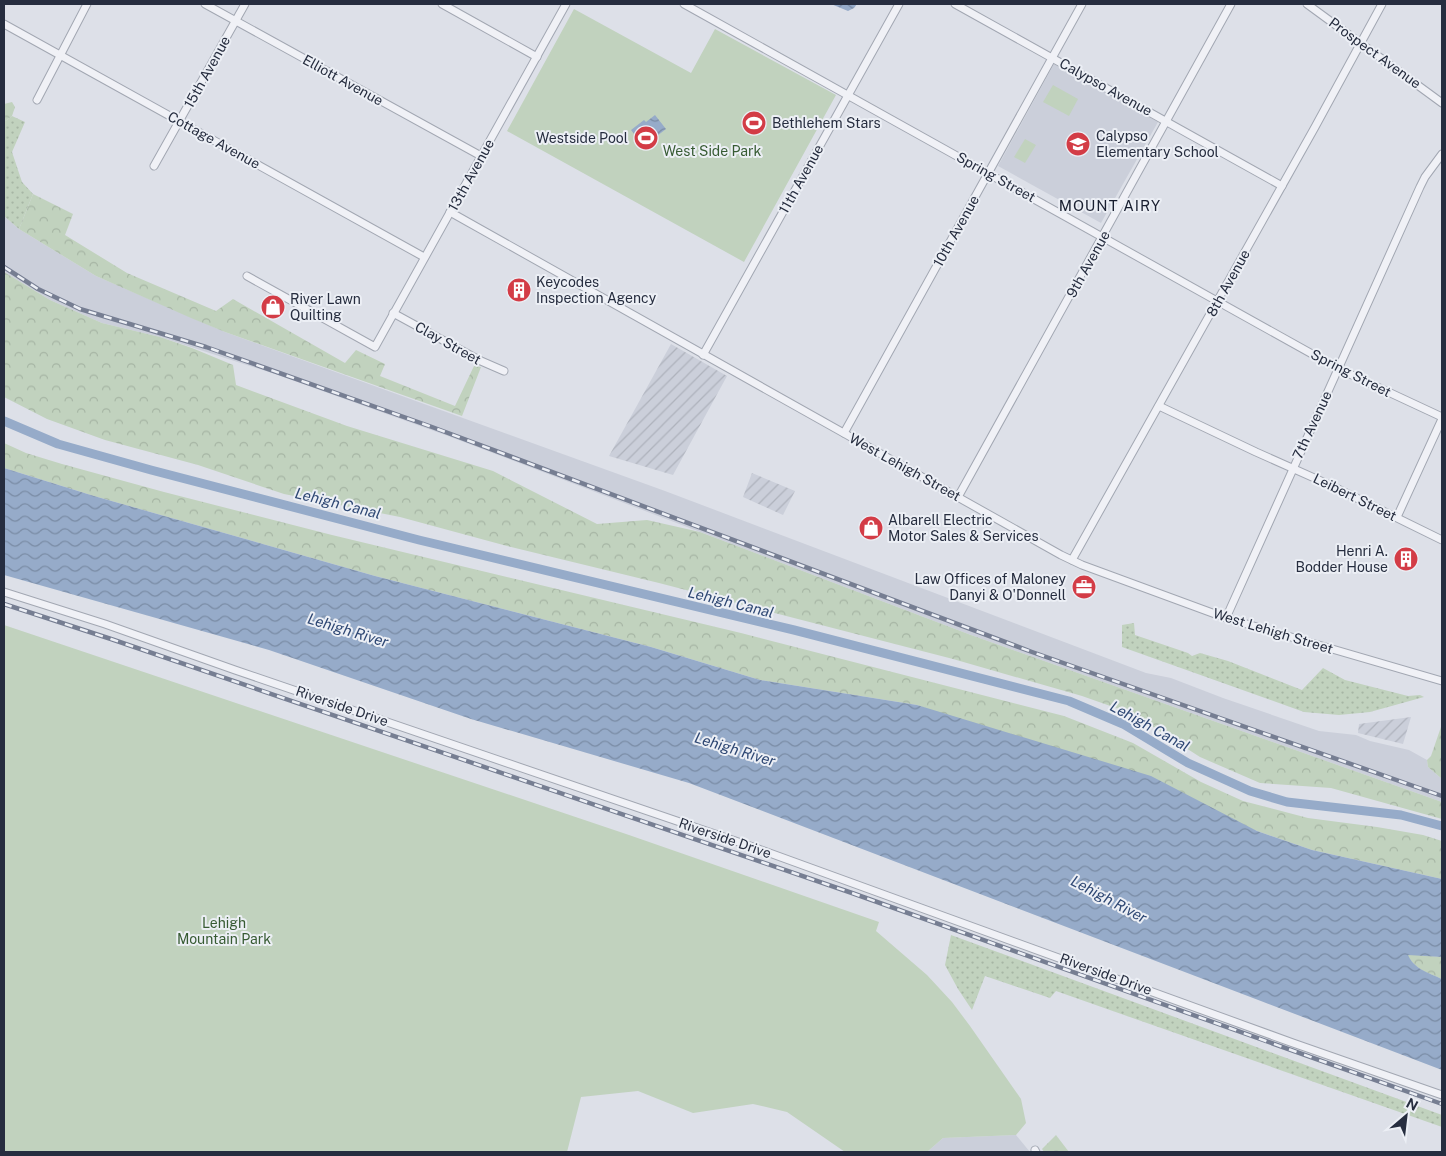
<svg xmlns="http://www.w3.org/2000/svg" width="1446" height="1156" font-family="'Public Sans',sans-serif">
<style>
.built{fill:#cbcfda}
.industrial{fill:url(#industrial-furrows)}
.grass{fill:url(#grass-dots)}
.forest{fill:url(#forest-crowns)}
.park{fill:#c1d2be}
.water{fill:url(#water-waves)}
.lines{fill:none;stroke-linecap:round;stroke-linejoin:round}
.canal{stroke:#96abc9;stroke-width:9}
.minor-casing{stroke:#a2a7b2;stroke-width:9}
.minor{stroke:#f0f1f6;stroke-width:7}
.rail-casing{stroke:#767e92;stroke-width:4.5}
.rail{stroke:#eceff5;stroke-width:2.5;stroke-dasharray:8;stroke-linecap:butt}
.labels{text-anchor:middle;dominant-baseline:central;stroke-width:4;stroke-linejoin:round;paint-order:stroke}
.street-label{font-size:14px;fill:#262d3f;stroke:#eceff5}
.poi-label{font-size:14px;fill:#262d3f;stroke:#eceff5;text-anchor:start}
.park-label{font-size:14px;fill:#375b33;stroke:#eceff5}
.neighbourhood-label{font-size:15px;letter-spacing:1px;fill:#181e2f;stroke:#eceff5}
.water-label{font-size:15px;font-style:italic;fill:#2f4874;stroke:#eceff5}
</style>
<defs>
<pattern id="industrial-furrows" width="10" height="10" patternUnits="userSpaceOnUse" patternTransform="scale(1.25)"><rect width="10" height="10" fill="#cbcfda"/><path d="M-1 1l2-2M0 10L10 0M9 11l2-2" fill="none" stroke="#aeb2bc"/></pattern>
<pattern id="grass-dots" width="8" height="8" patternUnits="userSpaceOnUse" patternTransform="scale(1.25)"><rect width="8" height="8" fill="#c1d2be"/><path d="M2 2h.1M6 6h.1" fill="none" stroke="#a6b5a4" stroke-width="1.8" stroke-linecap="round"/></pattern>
<pattern id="forest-crowns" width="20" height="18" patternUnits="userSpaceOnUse" patternTransform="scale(1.25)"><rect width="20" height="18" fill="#c1d2be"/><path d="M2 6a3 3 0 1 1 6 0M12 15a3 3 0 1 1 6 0" fill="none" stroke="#a6b5a4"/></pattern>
<pattern id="water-waves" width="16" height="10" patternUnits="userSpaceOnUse" patternTransform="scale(1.25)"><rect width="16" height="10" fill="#96abc9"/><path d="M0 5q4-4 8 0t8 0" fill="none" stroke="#7a8ca5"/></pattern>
</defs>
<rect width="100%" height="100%" fill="#dde0e8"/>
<g class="built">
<path d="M 1054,64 L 1158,122 L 1101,223 L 998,166 Z"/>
<path d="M 4,216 L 19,229 L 96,276 L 225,332 L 665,491 L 1146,673 L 1171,678 L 1223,698 L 1319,731 L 1356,735 L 1370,741 L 1409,750 L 1427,760 L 1428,767 L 1442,779 L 1442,802 L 971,635 L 448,436 L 275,374 L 160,337 L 102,323 L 50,300 L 4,272 Z"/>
<path d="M 1016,1135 L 1030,1152 L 927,1152 L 943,1138 Z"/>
</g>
<g class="industrial">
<path d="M 671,344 L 727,376 L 673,475 L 609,456 Z"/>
<path d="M 752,473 L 795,491 L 783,515 L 743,497 Z"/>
<path d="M 1411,717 L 1403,744 L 1358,733 L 1359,724 Z"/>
</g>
<g class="grass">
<path d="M 12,116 L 25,122 L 12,152 L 22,182 L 33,194 L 19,229 L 4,216 L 4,122 Z"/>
<path d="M 1134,623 L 1135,635 L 1188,653 L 1192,656 L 1200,653 L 1228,661 L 1302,690 L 1323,668 L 1345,680 L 1408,696 L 1420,695 L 1424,697 L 1370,712 L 1339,715 L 1304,712 L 1122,647 L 1122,625 Z"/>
<path d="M 951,935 L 1442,1115 L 1442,1127 L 1056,991 L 1050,998 L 985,976 L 972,1010 L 958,989 L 945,965 Z"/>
</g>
<g class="forest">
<path d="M 12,102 L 15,107 L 12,116 L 4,122 L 4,104 Z"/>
<path d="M 33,194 L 73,214 L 65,235 L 127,273 L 216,311 L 233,299 L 345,363 L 356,350 L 385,364 L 380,376 L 455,406 L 474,366 L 481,367 L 462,416 L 225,332 L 191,318 L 96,276 L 19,229 Z"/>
<path d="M 4,272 L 50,300 L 102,323 L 160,337 L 192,348 L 233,365 L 236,385 L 347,426 L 493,471 L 597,524 L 647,520 L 700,532 L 971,635 L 1442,802 L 1442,819 L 1331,788 L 1260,783 L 1200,757 L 1133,714 L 1082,696 L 953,659 L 659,583 L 507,546 L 400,517 L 284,494 L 198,465 L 105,440 L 47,419 L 4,397 Z"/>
<path d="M 4,443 L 26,453 L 62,464 L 164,492 L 332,535 L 741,633 L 1064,716 L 1133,743 L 1201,782 L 1243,801 L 1308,818 L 1377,827 L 1423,835 L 1442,841 L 1442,879 L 1312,850 L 1257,831 L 917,705 L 760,680 L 651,647 L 375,576 L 94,496 L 4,468 Z"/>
<path d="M 1442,724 L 1442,779 L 1428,767 L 1427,760 L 1431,756 Z"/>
<path d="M 1407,954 L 1442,957 L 1442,979 C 1428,973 1414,969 1407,954 Z"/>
<path d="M 1056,1135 L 1069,1152 L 1044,1152 L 1042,1149 Z"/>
</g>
<g class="park">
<path d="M 574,9 L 691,73 L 715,29 L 836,95 L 744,262 L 507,131 Z"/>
<path d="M 1053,85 L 1078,99 L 1069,116 L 1043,102 Z"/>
<path d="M 1025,139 L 1036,145 L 1025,163 L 1014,157 Z"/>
<path d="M 4,625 L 629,835 L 879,922 L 876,931 L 927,975 L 952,1002 L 970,1026 L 1021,1099 L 1026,1123 L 1016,1135 L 943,1138 L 927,1152 L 845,1152 L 787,1112 L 753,1104 L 693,1113 L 638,1091 L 581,1097 L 567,1152 L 4,1152 Z"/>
</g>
<g class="water">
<path d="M 831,4 L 857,4 L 854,8 L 848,11 Z"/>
<path d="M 655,115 L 666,129 L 644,146 L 631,130 L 644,120 L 646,122 Z"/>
<path d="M 4,468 L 94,496 L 375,576 L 651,647 L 760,680 L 917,705 L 1151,776 L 1257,831 L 1312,850 L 1442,879 L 1442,957 L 1408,955 C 1414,969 1429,973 1442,979 L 1442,1070 L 689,783 L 471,719 L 269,650 L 4,575 Z"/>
</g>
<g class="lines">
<path class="canal" d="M 4,421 L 58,444 L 151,470 L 419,540 L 794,630 L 1069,701 L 1123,724 L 1188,763 L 1250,791 L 1287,802 L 1401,815 L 1442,826"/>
<defs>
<g id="minor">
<path d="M 205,4 L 481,156"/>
<path d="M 442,4 L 537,57"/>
<path d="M 684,4 L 1339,369 L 1442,417"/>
<path d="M 955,4 L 1282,186"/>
<path d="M 1307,4 L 1442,103"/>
<path d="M 4,24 L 424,257"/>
<path d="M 37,100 L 87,4"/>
<path d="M 154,166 L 245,4"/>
<path d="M 450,212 L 1061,555 L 1082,565 L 1226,618 L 1442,681"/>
<path d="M 247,276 L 375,347 L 566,4"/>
<path d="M 393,313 L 481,361 L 504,371"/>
<path d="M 703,355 L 899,4"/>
<path d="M 1159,406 L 1256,452 L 1330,485 L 1442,540"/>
<path d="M 844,433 L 1082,4"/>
<path d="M 958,497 L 1231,4"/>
<path d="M 1397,517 L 1442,419"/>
<path d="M 1072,560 L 1315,127 L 1382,4"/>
<path d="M 4,592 L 105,624 L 235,670 L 753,847 L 1293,1043 L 1442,1095"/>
<path d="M 1226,618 L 1420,187 L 1425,177 L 1442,154"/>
<path d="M 1035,1150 L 1036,1152"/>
</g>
</defs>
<use href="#minor" class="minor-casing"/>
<use href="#minor" class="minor"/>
<defs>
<g id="rail">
<path d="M 4,267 L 38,289 L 80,309 L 206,347 L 432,427 L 1032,652 L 1442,796"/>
<path d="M 4,604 L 111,639 L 852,893 L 1442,1104"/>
</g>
</defs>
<use href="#rail" class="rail-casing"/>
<use href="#rail" class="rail"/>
</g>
<defs>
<symbol id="stadium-disc" viewBox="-11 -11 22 22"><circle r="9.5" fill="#d33c46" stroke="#eceff5"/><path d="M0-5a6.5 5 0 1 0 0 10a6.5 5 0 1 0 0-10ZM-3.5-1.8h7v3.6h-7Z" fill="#fff"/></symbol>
<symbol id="school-disc" viewBox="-11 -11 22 22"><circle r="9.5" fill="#d33c46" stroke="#eceff5"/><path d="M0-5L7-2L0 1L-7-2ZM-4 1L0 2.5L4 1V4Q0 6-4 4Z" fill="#fff"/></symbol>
<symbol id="building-disc" viewBox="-11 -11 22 22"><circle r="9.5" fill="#d33c46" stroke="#eceff5"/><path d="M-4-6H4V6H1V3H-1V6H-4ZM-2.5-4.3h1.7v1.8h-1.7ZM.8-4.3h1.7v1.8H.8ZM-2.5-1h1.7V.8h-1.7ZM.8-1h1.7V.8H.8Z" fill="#fff"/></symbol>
<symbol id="shop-disc" viewBox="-11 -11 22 22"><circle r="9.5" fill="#d33c46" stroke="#eceff5"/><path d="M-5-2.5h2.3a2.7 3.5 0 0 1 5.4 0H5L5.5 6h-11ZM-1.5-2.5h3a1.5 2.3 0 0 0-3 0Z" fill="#fff"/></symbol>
<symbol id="office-disc" viewBox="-11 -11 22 22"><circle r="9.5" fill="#d33c46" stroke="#eceff5"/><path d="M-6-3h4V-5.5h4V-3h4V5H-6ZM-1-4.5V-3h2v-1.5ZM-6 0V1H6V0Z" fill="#fff"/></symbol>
</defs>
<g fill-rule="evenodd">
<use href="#stadium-disc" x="740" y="109" width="28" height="28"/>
<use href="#stadium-disc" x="632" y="124" width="28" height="28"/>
<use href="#school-disc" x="1064" y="130" width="28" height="28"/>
<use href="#building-disc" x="505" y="276" width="28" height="28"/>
<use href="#shop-disc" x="259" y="293" width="28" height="28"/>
<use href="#shop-disc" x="857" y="514" width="28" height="28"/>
<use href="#building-disc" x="1392" y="545" width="28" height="28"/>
<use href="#office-disc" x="1070" y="573" width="28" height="28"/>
</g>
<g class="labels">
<g class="street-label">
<text transform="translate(1375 53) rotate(36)">Prospect Avenue</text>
<text transform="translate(207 72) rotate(-61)">15th Avenue</text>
<text transform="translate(343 80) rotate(29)">Elliott Avenue</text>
<text transform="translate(1106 87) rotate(29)">Calypso Avenue</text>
<text transform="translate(214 140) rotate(29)">Cottage Avenue</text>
<text transform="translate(471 175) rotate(-61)">13th Avenue</text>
<text transform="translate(996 177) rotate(29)">Spring Street</text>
<text transform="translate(801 179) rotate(-61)">11th Avenue</text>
<text transform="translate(956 231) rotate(-61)">10th Avenue</text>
<text transform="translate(1088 264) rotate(-61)">9th Avenue</text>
<text transform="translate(1228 283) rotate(-61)">8th Avenue</text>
<text transform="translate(448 343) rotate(29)">Clay Street</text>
<text transform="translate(1351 373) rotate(27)">Spring Street</text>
<text transform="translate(1312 425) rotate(-65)">7th Avenue</text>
<text transform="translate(905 467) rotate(29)">West Lehigh Street</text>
<text transform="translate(1355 497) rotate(26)">Leibert Street</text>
<text transform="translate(1273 631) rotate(17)">West Lehigh Street</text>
<text transform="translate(342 706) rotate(19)">Riverside Drive</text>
<text transform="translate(725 838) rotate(19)">Riverside Drive</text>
<text transform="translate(1106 974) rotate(20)">Riverside Drive</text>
</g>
<g class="poi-label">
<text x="772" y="123">Bethlehem Stars</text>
<text x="1096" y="136">Calypso<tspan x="1096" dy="16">Elementary School</tspan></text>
<text x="628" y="138" text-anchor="end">Westside Pool</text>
<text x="536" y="282">Keycodes<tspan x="536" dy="16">Inspection Agency</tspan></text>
<text x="290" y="299">River Lawn<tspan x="290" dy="16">Quilting</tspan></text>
<text x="888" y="520">Albarell Electric<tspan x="888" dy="16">Motor Sales &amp; Services</tspan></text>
<text x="1388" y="551" text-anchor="end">Henri A.<tspan x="1388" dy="16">Bodder House</tspan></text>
<text x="1066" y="579" text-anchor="end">Law Offices of Maloney<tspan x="1066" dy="16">Danyi &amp; O'Donnell</tspan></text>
</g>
<g class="park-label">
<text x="712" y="151">West Side Park</text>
<text x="224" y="923">Lehigh<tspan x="224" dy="16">Mountain Park</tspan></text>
</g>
<g class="neighbourhood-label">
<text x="1110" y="205">MOUNT AIRY</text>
</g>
<g class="water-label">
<text transform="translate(338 503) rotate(14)">Lehigh Canal</text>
<text transform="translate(731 602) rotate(14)">Lehigh Canal</text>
<text transform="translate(348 630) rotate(17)">Lehigh River</text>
<text transform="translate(1150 726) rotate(29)">Lehigh Canal</text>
<text transform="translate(735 749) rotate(17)">Lehigh River</text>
<text transform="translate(1109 899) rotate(28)">Lehigh River</text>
</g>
</g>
<rect width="1446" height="1156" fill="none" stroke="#262d3f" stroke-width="10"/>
<g transform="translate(1406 1116) rotate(28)" stroke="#eceff5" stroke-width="4" paint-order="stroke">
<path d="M0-4L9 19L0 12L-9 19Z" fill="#262d3f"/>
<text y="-8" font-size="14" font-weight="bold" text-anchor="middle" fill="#262d3f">N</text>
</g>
</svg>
